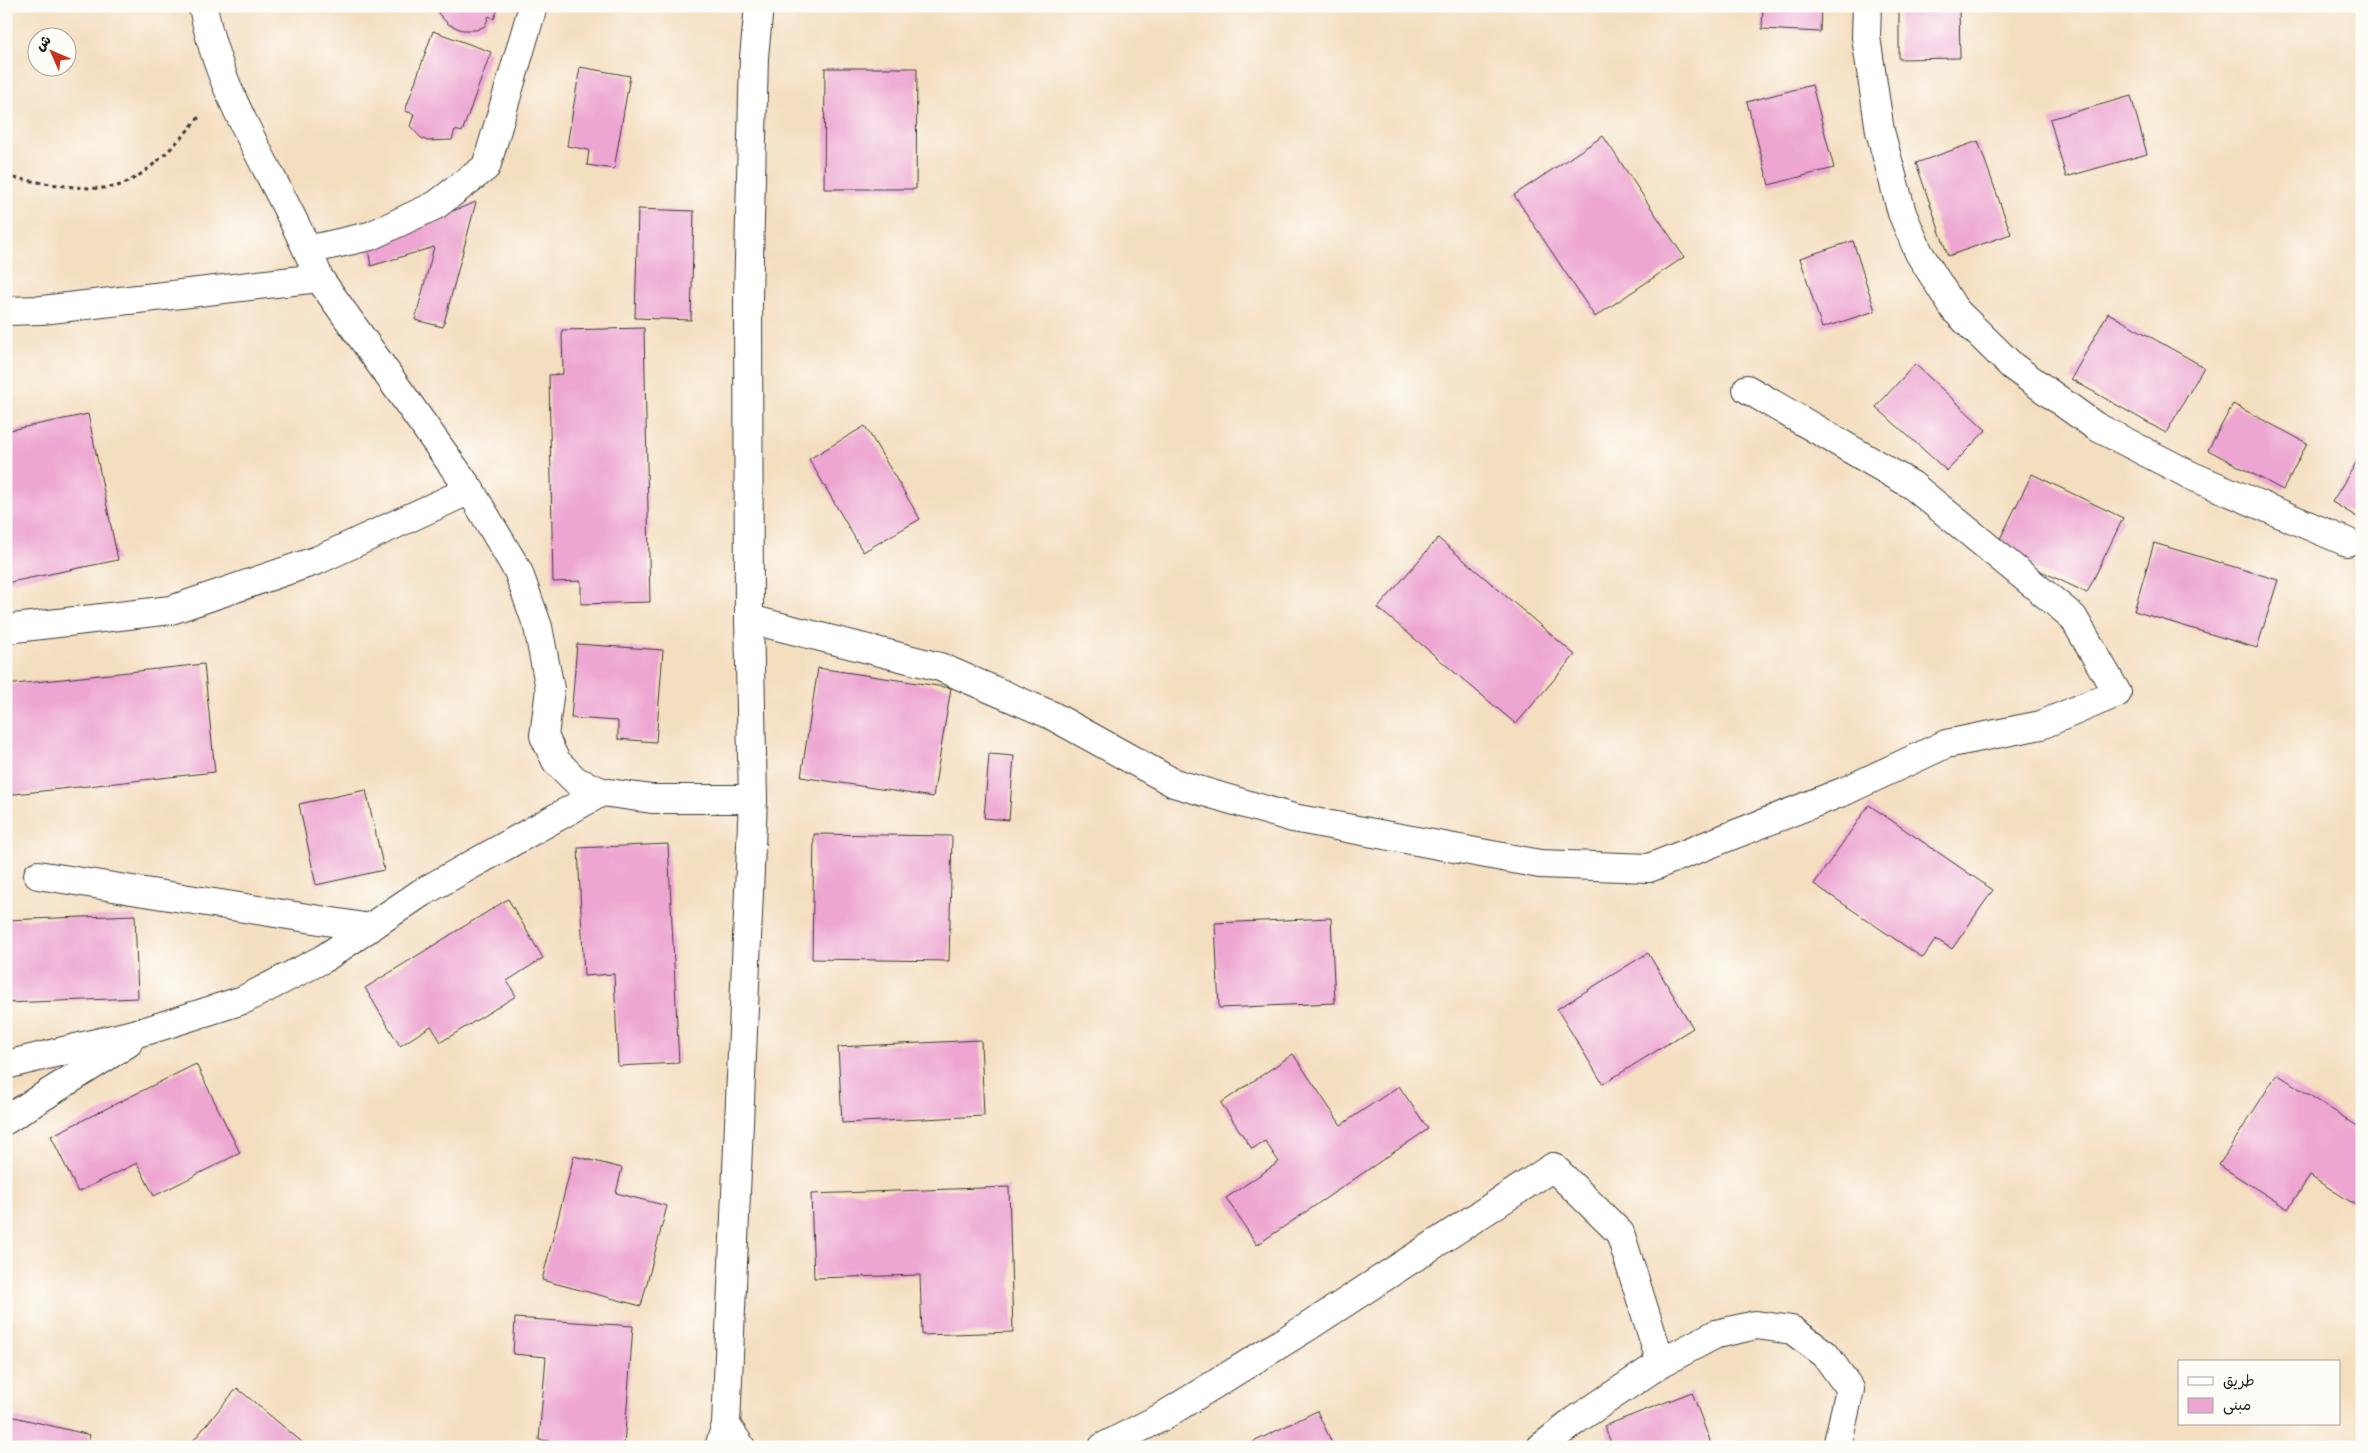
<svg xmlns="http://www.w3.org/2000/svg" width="2368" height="1453" font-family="Kalam,'Playpen Sans Arabic',sans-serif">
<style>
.building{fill:#eda5d1}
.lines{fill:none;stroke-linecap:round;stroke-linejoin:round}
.street-casing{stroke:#3c3935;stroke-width:30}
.secondary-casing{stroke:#3c3935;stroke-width:30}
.path{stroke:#3c3935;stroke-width:3;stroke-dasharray:4 4;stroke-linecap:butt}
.street{stroke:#fff;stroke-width:28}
.secondary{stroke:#fff;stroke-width:28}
</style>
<rect width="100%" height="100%" fill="#fdfcf7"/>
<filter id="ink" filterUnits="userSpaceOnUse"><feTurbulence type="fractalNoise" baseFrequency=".02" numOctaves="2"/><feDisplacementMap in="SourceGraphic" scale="10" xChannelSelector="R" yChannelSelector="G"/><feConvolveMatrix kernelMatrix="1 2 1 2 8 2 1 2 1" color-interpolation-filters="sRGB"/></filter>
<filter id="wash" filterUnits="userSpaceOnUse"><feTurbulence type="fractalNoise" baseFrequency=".0096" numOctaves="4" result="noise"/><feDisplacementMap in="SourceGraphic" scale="20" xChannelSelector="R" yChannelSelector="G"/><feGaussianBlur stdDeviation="1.12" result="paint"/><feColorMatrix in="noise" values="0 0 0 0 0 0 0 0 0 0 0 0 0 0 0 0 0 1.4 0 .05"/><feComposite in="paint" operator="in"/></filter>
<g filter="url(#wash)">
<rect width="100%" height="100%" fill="#f4dec0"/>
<g id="blocks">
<g class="building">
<path d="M 440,6 L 499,6 L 494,19 L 489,16 L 485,26 L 476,30 L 462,30 L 448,24 L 438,13 Z"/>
<path d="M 1763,6 L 1821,6 L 1820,32 L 1762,29 Z"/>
<path d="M 1899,6 L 1959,6 L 1960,58 L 1899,59 Z"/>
<path d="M 433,31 L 491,52 L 462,132 L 455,130 L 452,140 L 427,141 L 420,137 L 410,126 L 414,114 L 405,111 Z"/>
<path d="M 580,67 L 630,76 L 614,169 L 587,165 L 589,150 L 567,146 Z"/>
<path d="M 825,68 L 917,68 L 916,189 L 824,189 Z"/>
<path d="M 1812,85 L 1834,168 L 1769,185 L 1747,102 Z"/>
<path d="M 2131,96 L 2147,154 L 2066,177 L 2050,119 Z"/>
<path d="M 1603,136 L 1684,257 L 1595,317 L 1514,195 Z"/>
<path d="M 1978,141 L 2011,234 L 1948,256 L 1916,163 Z"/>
<path d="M 476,202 L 443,327 L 415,320 L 434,247 L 371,266 L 367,244 Z"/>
<path d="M 638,209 L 694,211 L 691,320 L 635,318 Z"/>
<path d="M 1853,241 L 1875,311 L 1822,328 L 1800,258 Z"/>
<path d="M 2108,313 L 2204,367 L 2166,433 L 2071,379 Z"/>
<path d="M 644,328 L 650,602 L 581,604 L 581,581 L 553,582 L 549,375 L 563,374 L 562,330 Z"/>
<path d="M 1915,364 L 1986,430 L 1947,471 L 1876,407 Z"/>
<path d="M 2233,404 L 2307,443 L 2283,490 L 2208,450 Z"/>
<path d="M 88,414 L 118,560 L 6,583 L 6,431 Z"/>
<path d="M 865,426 L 920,519 L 863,552 L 809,459 Z"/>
<path d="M 2362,453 L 2362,520 L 2332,502 Z"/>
<path d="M 2032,474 L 2123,518 L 2087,593 L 1995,549 Z"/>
<path d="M 1438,538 L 1575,655 L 1516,724 L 1378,608 Z"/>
<path d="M 2154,543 L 2278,580 L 2257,648 L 2134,611 Z"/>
<path d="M 577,644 L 663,650 L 656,742 L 618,739 L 618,721 L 571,718 Z"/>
<path d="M 204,664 L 215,772 L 6,795 L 6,685 Z"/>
<path d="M 818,668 L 951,688 L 933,797 L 801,777 Z"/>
<path d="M 989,754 L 1014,756 L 1009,820 L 984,818 Z"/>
<path d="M 366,790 L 384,870 L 316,885 L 299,804 Z"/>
<path d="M 1869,805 L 1993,890 L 1952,949 L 1936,939 L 1923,958 L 1814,884 Z"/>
<path d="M 814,834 L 952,836 L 949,961 L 812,959 Z"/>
<path d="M 668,844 L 679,1063 L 618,1066 L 614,974 L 584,976 L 578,848 Z"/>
<path d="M 508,899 L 543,958 L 507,981 L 516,996 L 441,1042 L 431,1026 L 400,1046 L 365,988 Z"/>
<path d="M 135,915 L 138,998 L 6,1003 L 6,920 Z"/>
<path d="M 1331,918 L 1335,1003 L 1219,1008 L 1215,923 Z"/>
<path d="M 1648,953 L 1693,1028 L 1603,1084 L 1557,1009 Z"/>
<path d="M 981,1040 L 984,1116 L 842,1123 L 838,1047 Z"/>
<path d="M 1293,1054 L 1341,1125 L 1399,1086 L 1428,1129 L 1257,1245 L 1226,1198 L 1279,1162 L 1265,1141 L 1252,1149 L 1221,1103 Z"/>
<path d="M 196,1064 L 240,1153 L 154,1196 L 137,1163 L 78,1192 L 51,1136 Z"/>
<path d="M 2277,1074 L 2362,1129 L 2362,1209 L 2310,1176 L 2288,1209 L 2219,1165 Z"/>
<path d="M 574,1156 L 622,1168 L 616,1193 L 667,1206 L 641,1306 L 542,1280 Z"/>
<path d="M 1009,1187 L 1013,1332 L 922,1335 L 920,1275 L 814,1278 L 811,1194 Z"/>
<path d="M 515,1318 L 633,1326 L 624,1446 L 539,1440 L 546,1357 L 513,1354 Z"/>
<path d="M 237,1388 L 308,1447 L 188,1447 Z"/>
<path d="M 1692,1392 L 1712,1447 L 1613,1447 L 1604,1426 Z"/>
<path d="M 1317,1411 L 1334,1447 L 1243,1447 Z"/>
<path d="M 6,1415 L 90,1435 L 87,1447 L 6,1447 Z"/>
</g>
</g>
</g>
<g filter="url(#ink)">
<use href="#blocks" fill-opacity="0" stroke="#3c3935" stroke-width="1"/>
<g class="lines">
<defs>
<g id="street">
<path d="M 203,6 C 220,104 284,187 319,278 L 470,490 L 518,571 L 538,627 L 550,689 L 544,736 L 556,761 L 576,781 L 602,792 L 652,799 L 753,799"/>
<path d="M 1867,6 L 1866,37 L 1880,131 L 1902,213 L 1919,253 L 1955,310 L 2012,366 L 2095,426 L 2192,476 L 2347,542"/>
<path d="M 308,250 L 370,236 L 436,205 L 486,167 L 533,6"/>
<path d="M 6,311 L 42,310 L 319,278"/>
<path d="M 749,619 L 940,667 L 1051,715 L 1174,783 L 1293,818 L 1540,864 L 1649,868 L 1845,791 L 1946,744 L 2041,725 L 2117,693 L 2073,617 L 1912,485 L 1747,389"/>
<path d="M 6,629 L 171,610 L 318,560 L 470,490"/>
<path d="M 38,875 L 370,928"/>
<path d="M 6,1065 L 149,1030 L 243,1000 L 323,959 L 421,893 L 602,792"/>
<path d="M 6,1120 L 128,1043"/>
<path d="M 726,1425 L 741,1447"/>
<path d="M 1103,1447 L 1160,1418 L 1309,1326 L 1553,1167 L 1620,1233 L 1661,1363"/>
<path d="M 1541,1447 L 1576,1420 L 1661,1363 L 1716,1334 L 1756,1325 L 1792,1330 L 1825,1354 L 1850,1389 L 1837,1447"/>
</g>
<path id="secondary" d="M 719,1447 L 726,1425 L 753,799 L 749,619 L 748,299 L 754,57 L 759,6"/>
</defs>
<use href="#street" class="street-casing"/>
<use href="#secondary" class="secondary-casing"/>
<path class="path" d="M 6,177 C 37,181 88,193 117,186 C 146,178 181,139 199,117"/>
<use href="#street" class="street"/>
<use href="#secondary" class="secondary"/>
</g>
</g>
<rect width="2368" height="1453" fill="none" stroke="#fdfcf7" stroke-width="25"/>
<rect x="2178" y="1360" width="162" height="65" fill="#fdfcf7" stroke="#a3a29f"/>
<rect x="2188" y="1377" width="25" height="8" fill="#ffffff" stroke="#a3a29f"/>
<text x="2223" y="1386" font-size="15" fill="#1c1c1c">طريق</text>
<rect x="2188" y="1398" width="25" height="15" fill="#eda5d1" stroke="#a3a29f"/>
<text x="2223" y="1410" font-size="15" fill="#1c1c1c">مبنى</text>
<g transform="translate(52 52) rotate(315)"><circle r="24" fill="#fdfcf7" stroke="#a3a29f"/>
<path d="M0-4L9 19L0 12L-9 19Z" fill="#c8321e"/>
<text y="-8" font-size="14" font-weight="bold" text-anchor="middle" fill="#1c1c1c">ش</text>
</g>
</svg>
